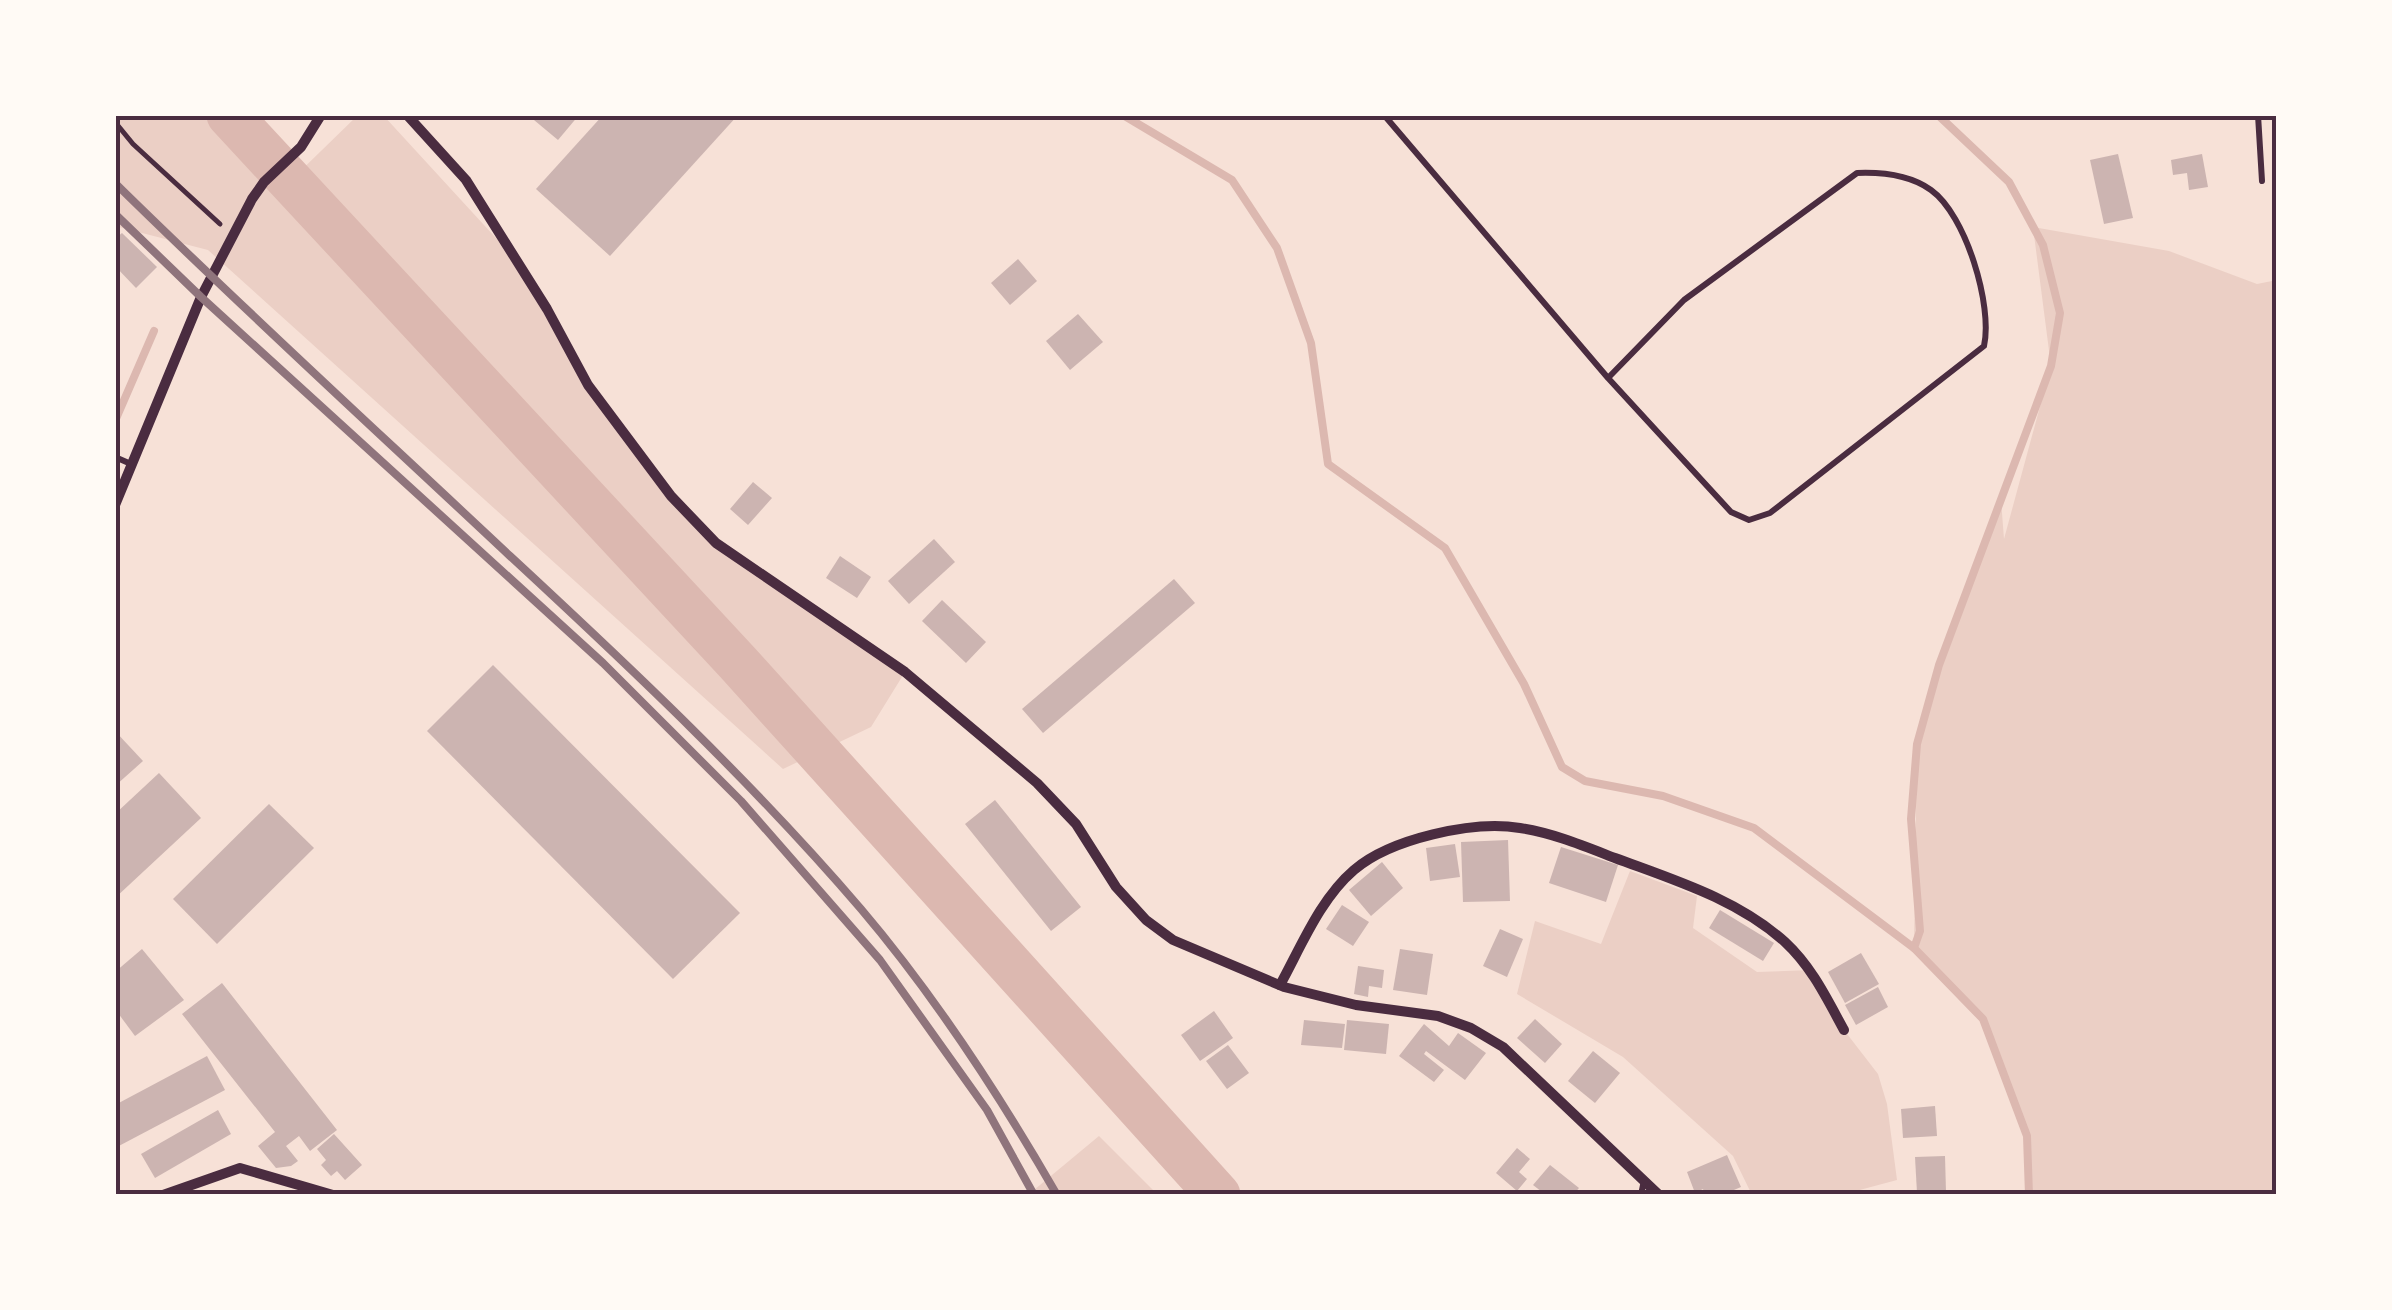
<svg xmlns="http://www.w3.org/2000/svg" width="2392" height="1310" font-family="'Open Sans',sans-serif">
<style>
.green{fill:#ebcfc5}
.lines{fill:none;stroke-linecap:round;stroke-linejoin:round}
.stream{stroke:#dcb8b0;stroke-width:8}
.river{stroke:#dcb8b0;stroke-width:45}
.building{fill:#ccb4b1}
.path{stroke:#4a2c40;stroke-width:5}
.service{stroke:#4a2c40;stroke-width:6}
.minor{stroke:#4a2c40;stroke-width:10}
.rail{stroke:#8f747c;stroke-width:8}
.neatline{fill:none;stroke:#4a2c40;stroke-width:4}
</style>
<rect width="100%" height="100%" fill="#f7e1d7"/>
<g class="green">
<path d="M 115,115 L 218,115 L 285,186 L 358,115 L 383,115 L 506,249 L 588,385 L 716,543 L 905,672 L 871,727 L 783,769 L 208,250 L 115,226 Z"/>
<path d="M 2033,227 L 2169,251 L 2257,284 L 2277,280 L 2277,1195 L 2029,1195 L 2027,1136 L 1983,1019 L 1914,948 L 1917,744 L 1946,646 L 2001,500 L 2004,539 L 2051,366 Z"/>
<path d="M 1630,871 L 1697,896 L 1693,928 L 1757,972 L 1811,970 L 1844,1030 L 1878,1074 L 1887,1104 L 1897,1180 L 1841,1195 L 1752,1195 L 1733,1156 L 1623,1057 L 1517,994 L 1535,921 L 1601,944 Z"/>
<path d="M 1099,1136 L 1158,1195 L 1028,1195 Z"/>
</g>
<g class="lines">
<g class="stream">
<path d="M 1123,115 L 1232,180 L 1277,248 L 1311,343 L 1328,464 L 1445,548 L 1524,684 L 1562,767 L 1585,781 L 1663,796 L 1754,828 L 1914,948 L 1920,931 L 1911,819 L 1917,744 L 1939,665 L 2051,366 L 2060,313 L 2043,245 L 2009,182 L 1938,115"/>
<path d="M 115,421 L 154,331"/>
<path d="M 1914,948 L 1983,1019 L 2027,1136 L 2029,1195"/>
</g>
<path class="river" d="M 229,115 L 738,663 L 1218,1195"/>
</g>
<g class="building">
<path d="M 528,115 L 579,115 L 558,140 Z"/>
<path d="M 603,115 L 738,115 L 610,256 L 536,189 Z"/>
<path d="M 2118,154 L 2133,218 L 2104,224 L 2090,160 Z"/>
<path d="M 2202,154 L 2208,187 L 2189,190 L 2187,173 L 2173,175 L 2171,160 Z"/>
<path d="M 122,233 L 157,267 L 136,288 L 115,266 L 115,239 Z"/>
<path d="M 1018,259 L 1037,281 L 1010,305 L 991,283 Z"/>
<path d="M 1078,314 L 1103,342 L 1070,370 L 1046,341 Z"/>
<path d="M 753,482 L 772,498 L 748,525 L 730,509 Z"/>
<path d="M 934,539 L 955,562 L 909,604 L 888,581 Z"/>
<path d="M 840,556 L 871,577 L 857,598 L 826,578 Z"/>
<path d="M 1174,579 L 1195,603 L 1043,733 L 1022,709 Z"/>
<path d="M 942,600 L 986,642 L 966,663 L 922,621 Z"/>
<path d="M 493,665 L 740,913 L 673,979 L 427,731 Z"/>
<path d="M 115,731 L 143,761 L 115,786 Z"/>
<path d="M 159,773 L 201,818 L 115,898 L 115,814 Z"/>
<path d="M 995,800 L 1081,907 L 1051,931 L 965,824 Z"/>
<path d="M 269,804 L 314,848 L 217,944 L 173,899 Z"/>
<path d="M 1508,840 L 1510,901 L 1463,902 L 1461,842 Z"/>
<path d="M 1455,844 L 1460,877 L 1430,881 L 1426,848 Z"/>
<path d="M 1561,847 L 1618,865 L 1606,902 L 1549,883 Z"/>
<path d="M 1382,862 L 1403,888 L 1371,916 L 1349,890 Z"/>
<path d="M 1342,905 L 1369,922 L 1353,946 L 1326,929 Z"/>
<path d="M 1720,910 L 1774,943 L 1763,961 L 1709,928 Z"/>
<path d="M 1500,929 L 1523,939 L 1507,977 L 1483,966 Z"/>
<path d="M 142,949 L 184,1000 L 135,1036 L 115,1009 L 115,972 Z"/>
<path d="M 1400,949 L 1433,954 L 1427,995 L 1393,990 Z"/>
<path d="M 1861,953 L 1879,984 L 1845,1003 L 1828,972 Z"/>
<path d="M 1358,966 L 1384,970 L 1382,988 L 1369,986 L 1368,997 L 1354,994 Z"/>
<path d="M 222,983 L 337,1130 L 310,1151 L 299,1136 L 286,1146 L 298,1161 L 291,1166 L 276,1168 L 258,1146 L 275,1132 L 182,1014 Z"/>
<path d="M 1878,987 L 1888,1007 L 1856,1025 L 1845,1005 Z"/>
<path d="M 1214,1011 L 1233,1038 L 1200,1061 L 1181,1035 Z"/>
<path d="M 1535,1019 L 1562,1044 L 1545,1063 L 1517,1038 Z"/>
<path d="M 1304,1020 L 1345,1024 L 1342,1048 L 1301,1045 Z"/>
<path d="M 1347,1020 L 1389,1024 L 1386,1054 L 1344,1050 Z"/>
<path d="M 1424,1024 L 1449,1046 L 1458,1033 L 1486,1053 L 1465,1080 L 1426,1051 L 1424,1054 L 1444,1070 L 1434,1082 L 1399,1056 Z"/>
<path d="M 1228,1045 L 1249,1073 L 1227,1089 L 1206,1061 Z"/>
<path d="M 1593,1051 L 1620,1073 L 1595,1103 L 1568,1081 Z"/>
<path d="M 207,1056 L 225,1090 L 115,1148 L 115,1105 Z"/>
<path d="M 1935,1106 L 1937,1136 L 1903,1138 L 1901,1109 Z"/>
<path d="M 218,1110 L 231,1134 L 155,1178 L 141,1154 Z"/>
<path d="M 334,1134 L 362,1165 L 345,1180 L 337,1171 L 331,1176 L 321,1165 L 326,1160 L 317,1149 Z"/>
<path d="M 1517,1148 L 1530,1159 L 1519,1172 L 1527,1179 L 1517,1191 L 1496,1173 Z"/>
<path d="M 1727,1155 L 1741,1187 L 1722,1195 L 1705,1195 L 1703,1189 L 1695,1193 L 1687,1172 Z"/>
<path d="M 1945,1156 L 1946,1192 L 1917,1193 L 1915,1157 Z"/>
<path d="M 1550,1165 L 1579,1188 L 1573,1195 L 1546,1195 L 1533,1185 Z"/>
</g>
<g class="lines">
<path class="path" d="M 115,122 L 133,144 L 220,224"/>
<g class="service">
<path d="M 1384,115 L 1608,378 L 1731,512 L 1749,520 L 1770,513 L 1984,346 C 1993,306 1966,215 1931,190 C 1910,175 1882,172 1857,173 L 1684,300 L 1608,378"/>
<path d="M 2258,115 L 2262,181"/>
<path d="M 115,457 L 131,464"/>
<path d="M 1641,1195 L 1644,1180"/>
</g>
<g class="minor">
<path d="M 407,115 L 466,180 L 547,309 L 588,385 L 671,496 L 716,543 L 905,672 L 1037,783 L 1076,824 L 1116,887 L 1146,920 L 1173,940 L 1284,987 L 1356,1005 L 1438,1016 L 1471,1028 L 1503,1047 L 1659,1195"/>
<path d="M 115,505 L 201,297 L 252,199 L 264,182 L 301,147 L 321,115"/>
<path d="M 1280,985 C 1301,947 1320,899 1354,870 C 1390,839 1473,820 1520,828 C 1553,833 1584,846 1615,858 C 1674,880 1737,899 1785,942 C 1812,967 1827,999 1844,1030"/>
<path d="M 163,1195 L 240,1168 L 333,1195"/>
</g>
<g class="rail">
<path d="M 115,183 C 244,310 378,432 510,556 C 632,669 753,783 861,909 C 935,996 1000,1096 1057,1195"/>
<path d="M 115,214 L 201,297 L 603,663 L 741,801 L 880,960 L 987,1110 L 1034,1195"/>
</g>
</g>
<rect width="2392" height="1310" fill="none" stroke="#fffaf5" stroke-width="235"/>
<rect x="118" y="118" width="2156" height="1074" class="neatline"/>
</svg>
